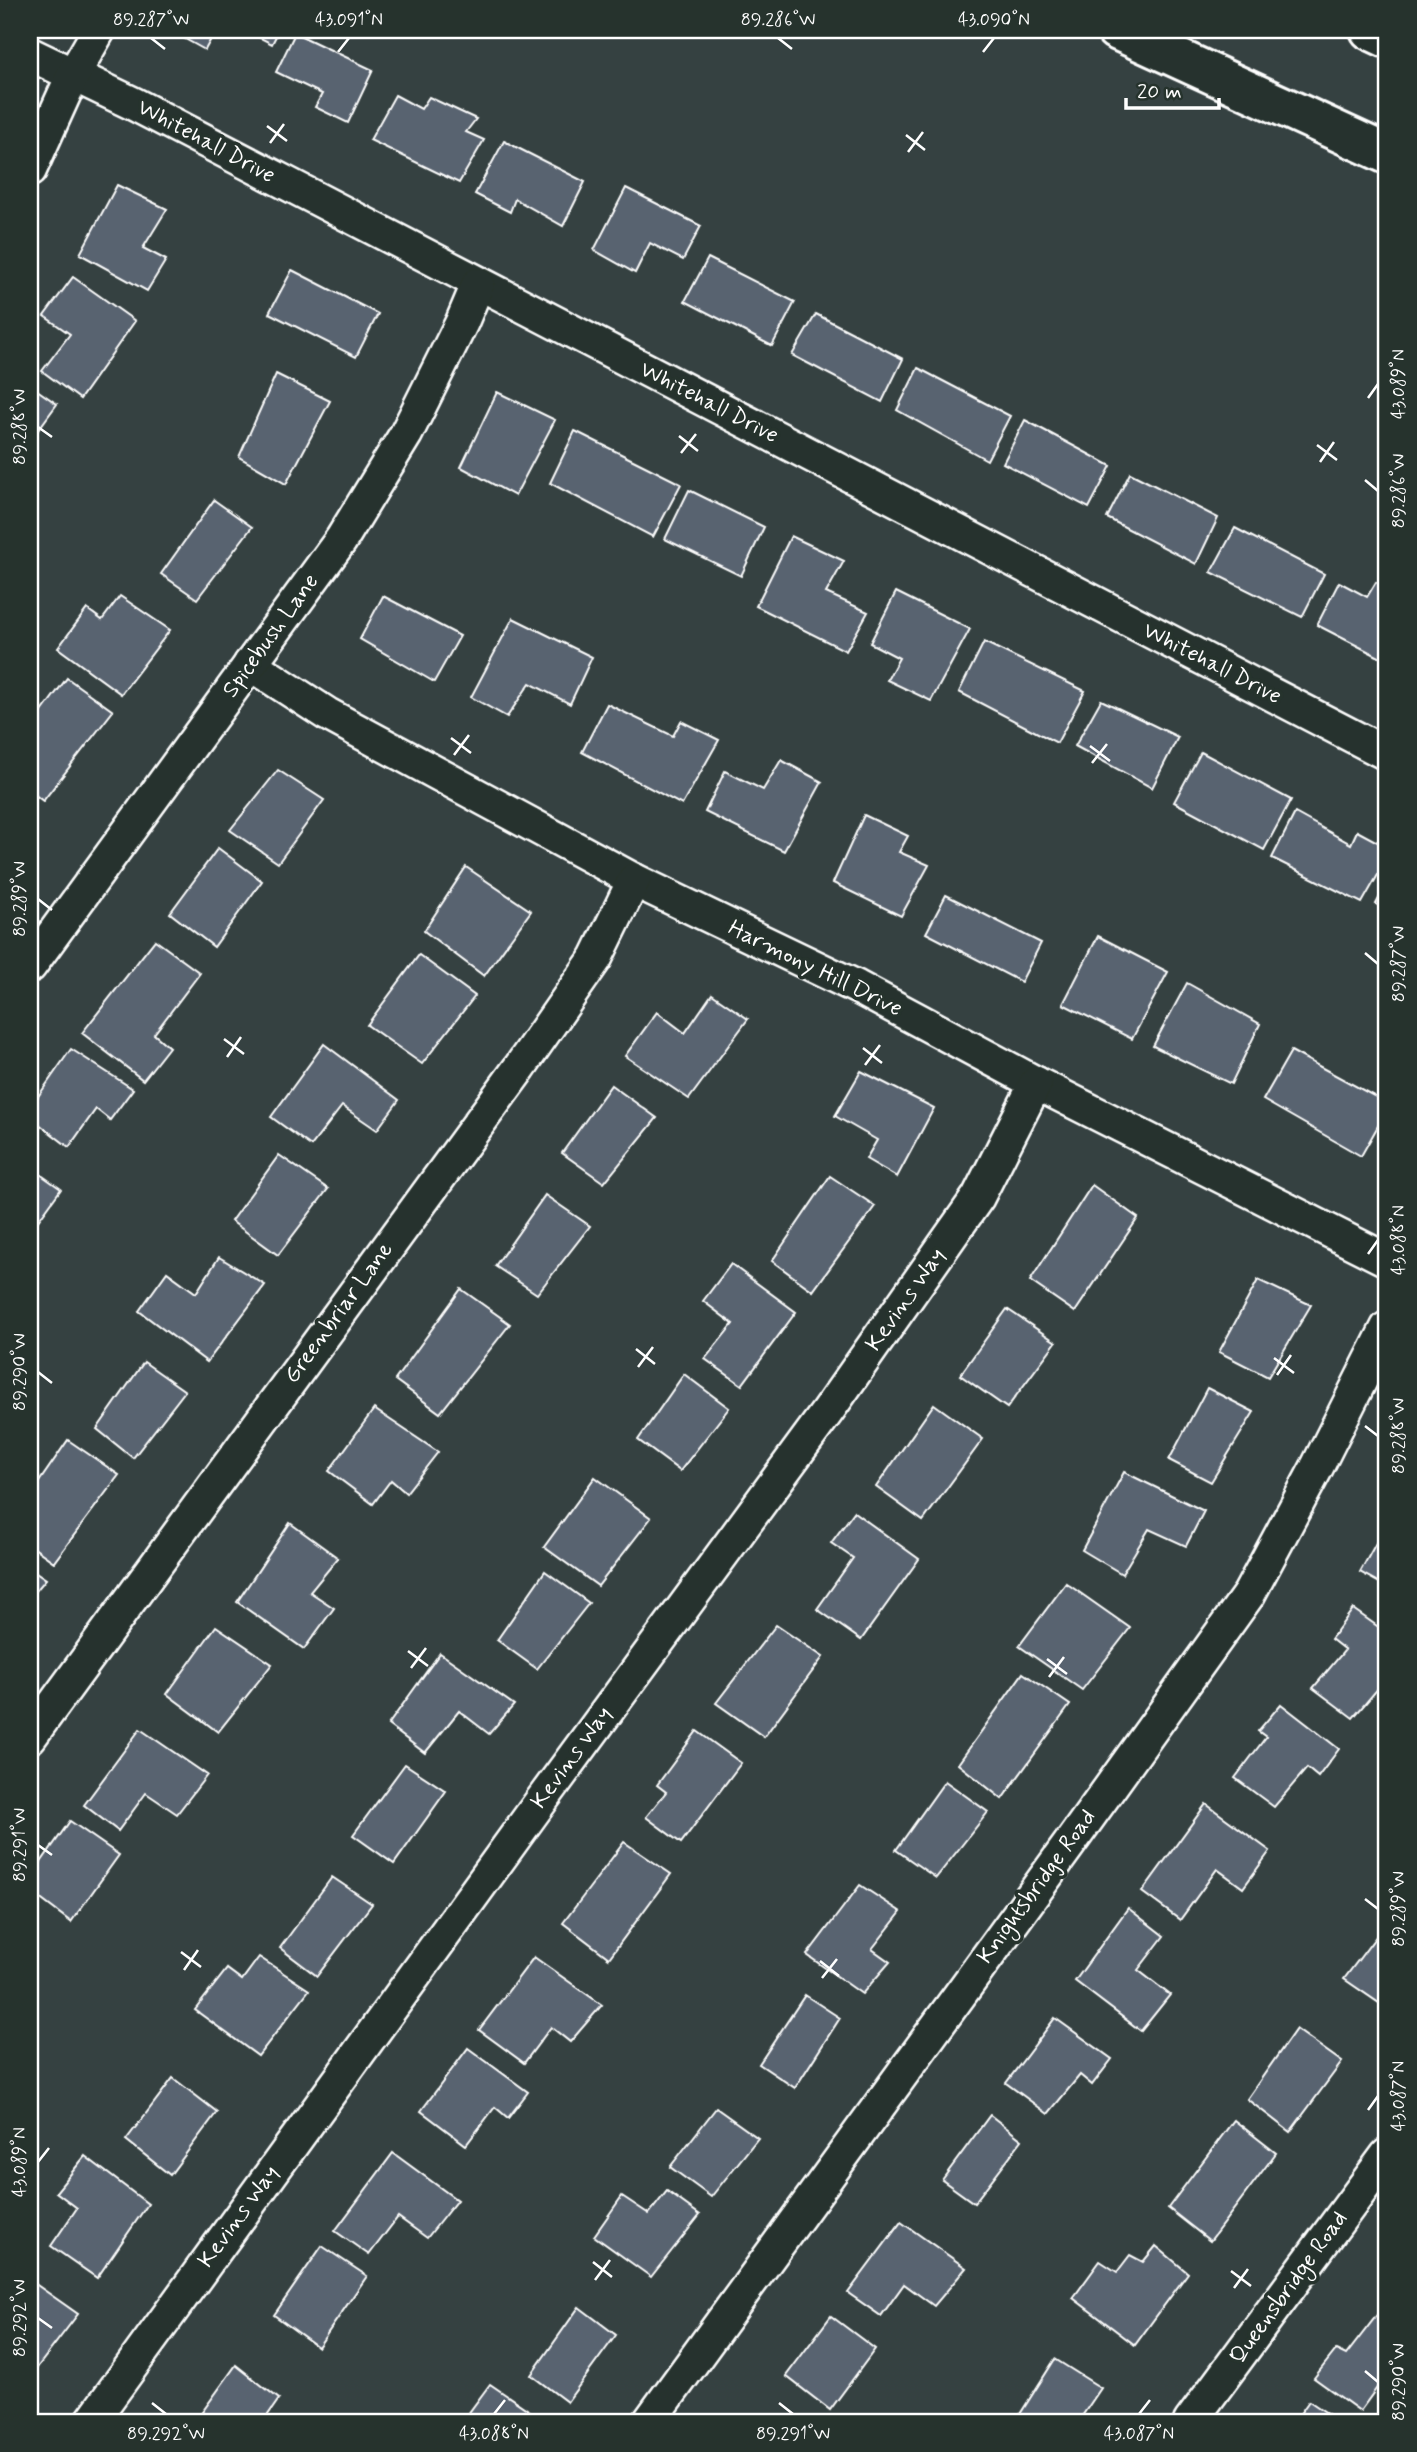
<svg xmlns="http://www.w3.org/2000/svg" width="1417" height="2452" font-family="Mynerve,sans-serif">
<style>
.building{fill:#596370;stroke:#fff;stroke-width:2}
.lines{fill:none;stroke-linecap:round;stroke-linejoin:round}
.street-casing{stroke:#fff;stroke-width:37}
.highway-casing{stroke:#fff;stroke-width:44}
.street{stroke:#26332d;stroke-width:32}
.highway{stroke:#26332d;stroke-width:38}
.ticks{fill:none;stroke:#fff;stroke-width:2.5}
.labels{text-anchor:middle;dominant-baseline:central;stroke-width:7;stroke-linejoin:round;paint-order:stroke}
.street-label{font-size:23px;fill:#fff;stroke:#26332d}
.neatline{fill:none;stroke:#fff;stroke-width:2.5}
.ticks-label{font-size:18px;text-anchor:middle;fill:#fff}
</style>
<rect width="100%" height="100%" fill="#354141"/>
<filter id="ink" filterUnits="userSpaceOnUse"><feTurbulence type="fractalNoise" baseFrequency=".0143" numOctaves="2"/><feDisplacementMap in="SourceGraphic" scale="14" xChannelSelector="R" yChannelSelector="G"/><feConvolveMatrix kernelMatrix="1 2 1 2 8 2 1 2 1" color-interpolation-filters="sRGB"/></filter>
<g filter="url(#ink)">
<g class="building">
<path d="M 169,30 L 216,30 L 205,50 Z"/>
<path d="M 245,30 L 279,30 L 272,44 Z"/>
<path d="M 295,33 L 373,70 L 348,123 L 315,107 L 322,94 L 276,72 Z"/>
<path d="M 395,95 L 421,109 L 429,97 L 476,119 L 466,132 L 484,140 L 459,183 L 370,140 Z"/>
<path d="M 504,141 L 585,182 L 563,226 L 515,199 L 510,212 L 475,194 Z"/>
<path d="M 117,185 L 167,209 L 143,248 L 166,260 L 147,291 L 80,254 Z"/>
<path d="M 626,188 L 701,226 L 683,260 L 650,243 L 635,273 L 594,250 Z"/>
<path d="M 708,258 L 795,302 L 772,346 L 685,301 Z"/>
<path d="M 292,270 L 378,314 L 356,357 L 269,313 Z"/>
<path d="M 73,277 L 135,321 L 80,399 L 42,371 L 70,334 L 44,316 Z"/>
<path d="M 816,314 L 903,359 L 882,402 L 792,355 Z"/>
<path d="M 918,368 L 1010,416 L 987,460 L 897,410 Z"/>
<path d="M 276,374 L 330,401 L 286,484 L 239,457 Z"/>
<path d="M 30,385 L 57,404 L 30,441 Z"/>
<path d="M 497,392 L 555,420 L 515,496 L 461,467 Z"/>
<path d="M 1025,420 L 1111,466 L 1089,508 L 1003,463 Z"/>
<path d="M 575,431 L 681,484 L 653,537 L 550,483 Z"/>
<path d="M 1130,473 L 1218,518 L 1196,564 L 1107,518 Z"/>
<path d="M 689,490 L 764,527 L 741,576 L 665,539 Z"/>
<path d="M 214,500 L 252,527 L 197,599 L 161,574 Z"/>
<path d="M 1235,528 L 1324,574 L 1302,617 L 1211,572 Z"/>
<path d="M 791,536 L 844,561 L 826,593 L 868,612 L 846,651 L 756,606 Z"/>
<path d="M 1339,582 L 1367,597 L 1376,582 L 1387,587 L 1387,661 L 1317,625 Z"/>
<path d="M 896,592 L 970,629 L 931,701 L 887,680 L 899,658 L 870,643 Z"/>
<path d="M 120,596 L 170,630 L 121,694 L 58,648 L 87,609 L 102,620 Z"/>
<path d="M 383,596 L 460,636 L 434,682 L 360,639 Z"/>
<path d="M 513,618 L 592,657 L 570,704 L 530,683 L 507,717 L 471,697 Z"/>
<path d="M 984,642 L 1085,691 L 1057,743 L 959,692 Z"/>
<path d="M 67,678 L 113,711 L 43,801 L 30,791 L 30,728 Z"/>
<path d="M 1101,700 L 1178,737 L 1152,788 L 1075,746 Z"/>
<path d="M 607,704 L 673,736 L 681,721 L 719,740 L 682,805 L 582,752 Z"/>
<path d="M 1201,752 L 1291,800 L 1264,850 L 1174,802 Z"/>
<path d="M 781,760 L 822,782 L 784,851 L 705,812 L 725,771 L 763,790 Z"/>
<path d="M 278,770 L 324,800 L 278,863 L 230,830 Z"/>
<path d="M 1295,813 L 1351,844 L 1357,831 L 1387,847 L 1387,859 L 1362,903 L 1272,858 Z"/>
<path d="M 864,815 L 908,836 L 899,852 L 929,865 L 901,916 L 833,883 Z"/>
<path d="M 218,848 L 262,881 L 214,947 L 170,913 Z"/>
<path d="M 466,867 L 531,911 L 484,976 L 424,931 Z"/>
<path d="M 1387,883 L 1387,910 L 1376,904 Z"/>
<path d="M 946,895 L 1041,943 L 1021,982 L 926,933 Z"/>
<path d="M 1098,936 L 1168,972 L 1132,1039 L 1063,1004 Z"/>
<path d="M 155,940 L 200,973 L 154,1034 L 169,1047 L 143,1080 L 82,1033 Z"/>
<path d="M 419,955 L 475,996 L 422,1064 L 367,1025 Z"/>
<path d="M 1187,983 L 1260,1024 L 1231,1084 L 1153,1046 Z"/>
<path d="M 712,994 L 748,1019 L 689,1099 L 625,1056 L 657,1012 L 685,1033 Z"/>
<path d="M 324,1044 L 399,1100 L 377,1130 L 342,1106 L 311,1146 L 271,1117 Z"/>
<path d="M 71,1049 L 133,1089 L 110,1120 L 96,1109 L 69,1147 L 30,1117 L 30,1108 Z"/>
<path d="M 1291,1051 L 1387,1103 L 1387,1110 L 1361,1156 L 1263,1100 Z"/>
<path d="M 861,1071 L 934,1108 L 897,1177 L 866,1159 L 877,1140 L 835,1116 Z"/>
<path d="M 611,1085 L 657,1118 L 604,1183 L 562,1153 Z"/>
<path d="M 279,1155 L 328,1189 L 278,1255 L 231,1221 Z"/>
<path d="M 30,1167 L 61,1189 L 30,1232 Z"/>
<path d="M 830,1176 L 875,1206 L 813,1291 L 772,1261 Z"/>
<path d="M 1092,1185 L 1138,1218 L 1075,1312 L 1030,1281 Z"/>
<path d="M 545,1195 L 590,1226 L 537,1294 L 495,1266 Z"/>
<path d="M 219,1257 L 265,1285 L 207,1362 L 139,1311 L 167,1272 L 196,1293 Z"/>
<path d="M 731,1264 L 796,1312 L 742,1385 L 705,1359 L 733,1324 L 703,1301 Z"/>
<path d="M 1258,1280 L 1311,1305 L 1268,1377 L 1219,1352 Z"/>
<path d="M 461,1289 L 510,1324 L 440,1413 L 395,1380 Z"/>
<path d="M 1007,1309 L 1056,1342 L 1007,1408 L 960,1375 Z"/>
<path d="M 144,1362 L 185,1391 L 133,1458 L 97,1429 Z"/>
<path d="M 684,1374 L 729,1408 L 680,1471 L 638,1440 Z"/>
<path d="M 1207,1388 L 1254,1412 L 1211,1482 L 1169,1460 Z"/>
<path d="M 934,1404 L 983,1439 L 923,1521 L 876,1487 Z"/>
<path d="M 374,1409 L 438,1452 L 406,1493 L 391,1480 L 373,1504 L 329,1471 Z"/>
<path d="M 68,1440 L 119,1475 L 54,1562 L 30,1545 L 30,1495 Z"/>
<path d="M 1124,1472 L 1204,1511 L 1186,1546 L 1149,1529 L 1122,1574 L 1082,1550 Z"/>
<path d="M 595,1477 L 651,1518 L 598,1586 L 544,1547 Z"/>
<path d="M 854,1512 L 919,1559 L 861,1640 L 817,1609 L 853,1558 L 831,1543 Z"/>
<path d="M 290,1523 L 338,1558 L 310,1592 L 334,1608 L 304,1649 L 237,1602 Z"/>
<path d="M 1387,1523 L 1387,1587 L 1360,1572 Z"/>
<path d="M 30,1568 L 46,1579 L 30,1598 Z"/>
<path d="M 545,1571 L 589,1603 L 537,1669 L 497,1640 Z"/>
<path d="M 1066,1583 L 1130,1628 L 1082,1690 L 1019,1646 Z"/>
<path d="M 1353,1609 L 1387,1633 L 1387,1678 L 1353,1718 L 1313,1688 L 1345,1650 L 1331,1639 Z"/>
<path d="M 776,1625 L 823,1657 L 764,1737 L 716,1703 Z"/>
<path d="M 216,1626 L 272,1664 L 218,1732 L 167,1694 Z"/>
<path d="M 440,1653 L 514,1705 L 489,1734 L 459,1711 L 425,1753 L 388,1725 Z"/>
<path d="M 1023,1673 L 1070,1705 L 1002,1799 L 958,1764 Z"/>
<path d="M 1281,1704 L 1339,1749 L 1318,1777 L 1307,1768 L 1274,1807 L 1235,1778 L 1266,1737 L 1258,1731 Z"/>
<path d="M 140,1729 L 207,1775 L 177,1814 L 146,1793 L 118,1831 L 84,1805 Z"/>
<path d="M 697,1731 L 741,1763 L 681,1843 L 646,1817 L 666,1792 L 657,1785 Z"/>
<path d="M 405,1764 L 446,1791 L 394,1864 L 353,1835 Z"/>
<path d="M 945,1781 L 988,1812 L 936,1878 L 896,1850 Z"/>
<path d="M 1206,1804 L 1270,1851 L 1243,1888 L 1217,1869 L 1180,1920 L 1142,1892 Z"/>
<path d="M 70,1821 L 119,1855 L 71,1922 L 30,1891 L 30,1878 Z"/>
<path d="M 624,1842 L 671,1874 L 609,1958 L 563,1923 Z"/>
<path d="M 332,1877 L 372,1904 L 317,1976 L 280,1948 Z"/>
<path d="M 860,1885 L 901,1912 L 872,1949 L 890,1962 L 862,1994 L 807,1955 Z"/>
<path d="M 1128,1908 L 1164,1936 L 1138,1970 L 1170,1995 L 1141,2031 L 1075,1981 Z"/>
<path d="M 1387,1922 L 1387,1998 L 1382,2005 L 1344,1979 Z"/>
<path d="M 259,1957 L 309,1990 L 258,2056 L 195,2010 L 227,1969 L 242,1980 Z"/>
<path d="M 534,1957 L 602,2005 L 570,2042 L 551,2027 L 524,2063 L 479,2030 Z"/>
<path d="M 805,1995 L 840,2018 L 795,2088 L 759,2064 Z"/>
<path d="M 1055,2018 L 1112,2059 L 1092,2085 L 1080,2075 L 1048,2114 L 1006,2083 Z"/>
<path d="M 1296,2029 L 1342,2062 L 1290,2132 L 1247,2099 Z"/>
<path d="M 468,2048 L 528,2092 L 508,2118 L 495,2107 L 466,2145 L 421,2111 Z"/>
<path d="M 173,2078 L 217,2112 L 170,2175 L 126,2140 Z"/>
<path d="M 716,2108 L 758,2138 L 711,2197 L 670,2167 Z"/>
<path d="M 990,2115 L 1022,2140 L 974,2203 L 942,2180 Z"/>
<path d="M 1234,2120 L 1276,2153 L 1210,2241 L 1168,2208 Z"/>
<path d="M 393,2153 L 457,2200 L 427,2238 L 398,2217 L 369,2255 L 335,2231 Z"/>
<path d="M 85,2156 L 148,2204 L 97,2278 L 51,2246 L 77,2208 L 56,2192 Z"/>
<path d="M 667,2191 L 700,2215 L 651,2277 L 594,2236 L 622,2196 L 649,2214 Z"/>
<path d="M 901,2222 L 966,2268 L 934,2306 L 904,2284 L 881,2316 L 848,2293 Z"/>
<path d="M 322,2246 L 367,2276 L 318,2347 L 274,2315 Z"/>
<path d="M 1156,2246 L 1188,2273 L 1135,2345 L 1073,2298 L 1100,2261 L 1117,2272 L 1130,2255 L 1143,2262 Z"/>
<path d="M 34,2283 L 78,2314 L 30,2377 L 30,2289 Z"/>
<path d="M 1387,2302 L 1387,2374 L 1360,2411 L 1314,2378 L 1336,2350 L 1346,2355 Z"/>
<path d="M 579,2307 L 616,2335 L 567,2402 L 531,2375 Z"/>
<path d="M 831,2316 L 875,2349 L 830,2410 L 786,2376 Z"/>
<path d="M 1055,2359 L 1101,2388 L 1078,2422 L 1015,2422 Z"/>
<path d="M 236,2365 L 279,2399 L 263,2422 L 195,2422 Z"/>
<path d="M 490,2384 L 534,2414 L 527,2422 L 462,2422 Z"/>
<path d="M 1309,2401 L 1340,2422 L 1294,2422 Z"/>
</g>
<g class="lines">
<defs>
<g id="street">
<path d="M 30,54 L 134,104 L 1387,754"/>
<path d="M 30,170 L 73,75 L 99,30"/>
<path d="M 250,664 L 327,714 L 634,880 L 857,987 L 1036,1083 L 1387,1260"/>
<path d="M 30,966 L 341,540 L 406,434 L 462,322 L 478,284"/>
<path d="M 30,1737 L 520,1067 L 596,958 L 634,880"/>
<path d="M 91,2422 L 539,1804 L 827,1412 L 978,1197 L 1036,1083"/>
<path d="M 649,2422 L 1068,1846 L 1249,1594 L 1316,1469 L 1387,1328"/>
<path d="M 1190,2422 L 1387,2155"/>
</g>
<g id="highway">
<path d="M 1116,30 L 1387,154"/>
<path d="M 1370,30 L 1387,38"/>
</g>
</defs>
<use href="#street" class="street-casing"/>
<use href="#highway" class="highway-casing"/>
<use href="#street" class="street"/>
<use href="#highway" class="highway"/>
</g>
</g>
<path class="ticks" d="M 151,38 L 165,49M 778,38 L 792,49M 338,52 L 349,38M 983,52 L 994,38M 267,126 L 287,141M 906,135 L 925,150M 270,143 L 284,124M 908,152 L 923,132M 1368,398 L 1378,384M 38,427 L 52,437M 679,436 L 698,451M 1317,445 L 1337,460M 681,453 L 696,434M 1320,462 L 1334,442M 1365,480 L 1378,491M 451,738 L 471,753M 1090,746 L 1110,761M 454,755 L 469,735M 1092,763 L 1107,744M 38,899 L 52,910M 1365,953 L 1378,964M 224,1039 L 244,1054M 863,1048 L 882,1063M 227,1057 L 241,1037M 865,1065 L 880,1045M 1368,1254 L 1378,1240M 636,1349 L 655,1364M 1274,1358 L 1294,1373M 638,1367 L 653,1347M 38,1372 L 52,1383M 1277,1375 L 1291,1355M 1365,1426 L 1378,1436M 408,1651 L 428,1666M 1047,1659 L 1067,1674M 411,1668 L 426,1648M 1049,1677 L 1064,1657M 38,1845 L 52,1855M 1365,1899 L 1378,1909M 181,1952 L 201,1967M 820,1961 L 839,1976M 184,1970 L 198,1950M 822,1978 L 837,1959M 1368,2110 L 1378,2096M 38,2162 L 49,2148M 593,2262 L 612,2277M 1231,2271 L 1251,2286M 595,2280 L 610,2260M 1234,2288 L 1248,2269M 38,2318 L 52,2328M 1365,2371 L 1378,2382M 152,2403 L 166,2414M 779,2403 L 793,2414M 494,2414 L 505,2400M 1139,2414 L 1150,2400"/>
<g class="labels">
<g class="street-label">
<text transform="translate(206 142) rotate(28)">Whitehall Drive</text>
<text transform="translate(709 403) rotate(27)">Whitehall Drive</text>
<text transform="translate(271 636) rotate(-54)">Spicebush Lane</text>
<text transform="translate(1212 664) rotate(27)">Whitehall Drive</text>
<text transform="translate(815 969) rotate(26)">Harmony Hill Drive</text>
<text transform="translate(906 1300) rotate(-55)">Kevins Way</text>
<text transform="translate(339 1313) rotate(-54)">Greenbriar Lane</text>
<text transform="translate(572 1758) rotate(-54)">Kevins Way</text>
<text transform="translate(1037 1887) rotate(-54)">Knightsbridge Road</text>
<text transform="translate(239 2217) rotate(-54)">Kevins Way</text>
<text transform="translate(1289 2288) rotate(-54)">Queensbridge Road</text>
</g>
</g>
<rect width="1417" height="2452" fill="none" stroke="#26332d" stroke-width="77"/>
<path d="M1126 98v10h93v-10" fill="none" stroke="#ffffff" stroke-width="3.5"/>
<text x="1137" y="98" font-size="21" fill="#ffffff" stroke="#26332d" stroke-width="5" paint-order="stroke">20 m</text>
<rect x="38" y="38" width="1340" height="2376" class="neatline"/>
<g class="ticks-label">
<text x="151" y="25">89.287°W</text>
<text x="349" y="25">43.091°N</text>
<text x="778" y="25">89.286°W</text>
<text x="994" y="25">43.090°N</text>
<text transform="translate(1398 384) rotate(-90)" y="6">43.089°N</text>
<text transform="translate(19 427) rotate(-90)" y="6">89.288°W</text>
<text transform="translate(1398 491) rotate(-90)" y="6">89.286°W</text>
<text transform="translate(19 899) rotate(-90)" y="6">89.289°W</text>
<text transform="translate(1398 964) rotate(-90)" y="6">89.287°W</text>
<text transform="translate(1398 1240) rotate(-90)" y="6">43.088°N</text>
<text transform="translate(19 1372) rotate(-90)" y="6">89.290°W</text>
<text transform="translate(1398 1436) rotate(-90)" y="6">89.288°W</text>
<text transform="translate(19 1845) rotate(-90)" y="6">89.291°W</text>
<text transform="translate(1398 1909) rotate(-90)" y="6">89.289°W</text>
<text transform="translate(1398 2096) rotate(-90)" y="6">43.087°N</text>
<text transform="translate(19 2162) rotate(-90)" y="6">43.089°N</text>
<text transform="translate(19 2318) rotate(-90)" y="6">89.292°W</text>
<text transform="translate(1398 2382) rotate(-90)" y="6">89.290°W</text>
<text x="166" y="2439">89.292°W</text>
<text x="494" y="2439">43.088°N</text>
<text x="793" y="2439">89.291°W</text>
<text x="1139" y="2439">43.087°N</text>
</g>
</svg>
